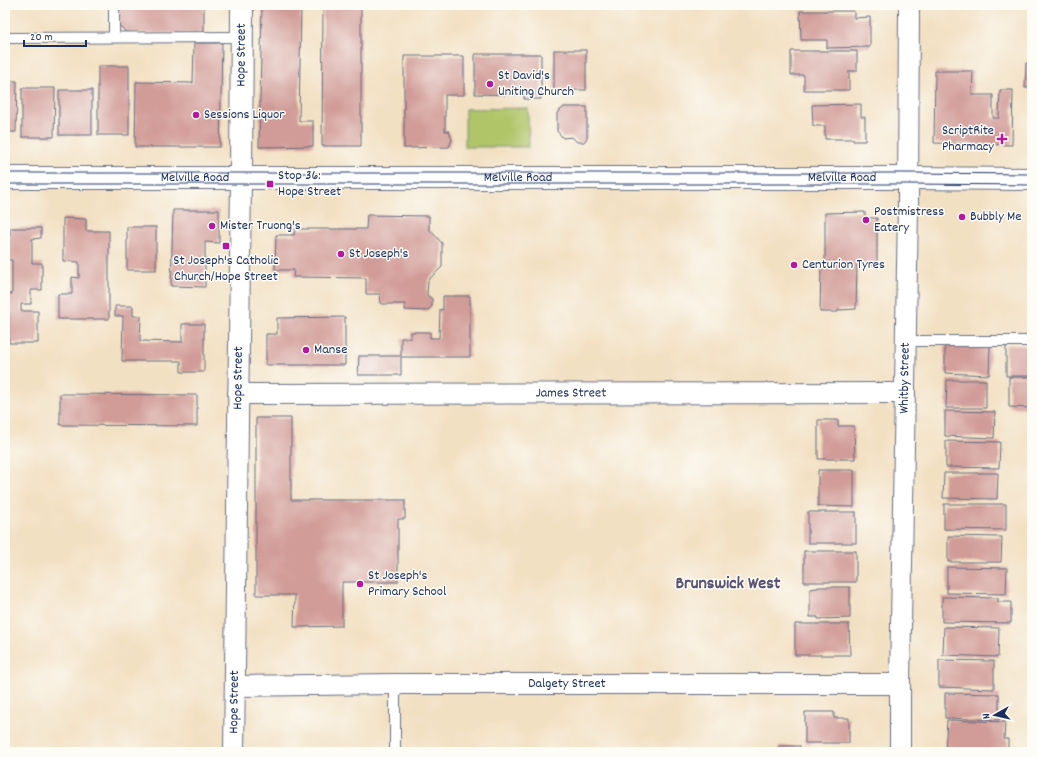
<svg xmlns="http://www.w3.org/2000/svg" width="1037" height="757" font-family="Dekko,sans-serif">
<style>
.green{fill:#b0c467;stroke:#667a62}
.building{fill:#d19b97}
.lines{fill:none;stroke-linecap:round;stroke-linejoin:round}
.lane-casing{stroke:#666d81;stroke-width:12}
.street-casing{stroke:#666d81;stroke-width:22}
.secondary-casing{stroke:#666d81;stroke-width:24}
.lane{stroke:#fff;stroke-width:10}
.street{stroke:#fff;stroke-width:20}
.secondary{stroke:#fff;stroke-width:22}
.tram{stroke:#1b2f5e;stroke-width:1}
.poi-dot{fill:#b5179e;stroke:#fdfcf7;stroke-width:1.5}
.labels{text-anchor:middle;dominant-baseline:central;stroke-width:3;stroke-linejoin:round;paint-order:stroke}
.street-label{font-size:14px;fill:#1b2f5e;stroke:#fdfcf7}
.poi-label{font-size:14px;fill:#1b2f5e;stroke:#fdfcf7;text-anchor:start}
.district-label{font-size:18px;font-weight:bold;fill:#5b5572;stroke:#fdfcf7}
</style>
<rect width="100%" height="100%" fill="#fdfcf7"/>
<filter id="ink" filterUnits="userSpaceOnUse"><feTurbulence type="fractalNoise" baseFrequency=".025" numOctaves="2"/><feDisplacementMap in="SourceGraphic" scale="8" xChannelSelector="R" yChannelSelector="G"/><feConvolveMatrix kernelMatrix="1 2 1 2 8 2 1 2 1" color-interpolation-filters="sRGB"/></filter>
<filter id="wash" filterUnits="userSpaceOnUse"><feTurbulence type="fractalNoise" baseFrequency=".012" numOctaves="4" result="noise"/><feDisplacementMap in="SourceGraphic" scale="16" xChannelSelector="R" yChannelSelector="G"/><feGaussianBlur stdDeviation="0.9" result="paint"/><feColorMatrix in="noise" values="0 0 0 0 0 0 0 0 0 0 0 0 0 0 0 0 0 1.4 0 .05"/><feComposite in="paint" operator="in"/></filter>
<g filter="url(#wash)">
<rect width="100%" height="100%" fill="#f2e0c3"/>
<path class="green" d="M 528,108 L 529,147 L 465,147 L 465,109 Z"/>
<g id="blocks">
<g class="building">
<path d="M 118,5 L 204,5 L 204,33 L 127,33 L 118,24 Z"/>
<path d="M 262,5 L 301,5 L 299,121 L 313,121 L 313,146 L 259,147 Z"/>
<path d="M 323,5 L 361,5 L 361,146 L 322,146 Z"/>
<path d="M 437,5 L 467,5 L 467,6 L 437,7 Z"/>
<path d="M 800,11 L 854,11 L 854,18 L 870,17 L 870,47 L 827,48 L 827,40 L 801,40 Z"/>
<path d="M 194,43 L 222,43 L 220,147 L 135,147 L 136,82 L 193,83 Z"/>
<rect x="554" y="50" width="32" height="40"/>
<path d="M 791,51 L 857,51 L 857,71 L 849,71 L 849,90 L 804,90 L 804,75 L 791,75 Z"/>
<path d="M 475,54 L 541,54 L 541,99 L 524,99 L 524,95 L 475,94 Z"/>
<path d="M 404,56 L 464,56 L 464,95 L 445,95 L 445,131 L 449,131 L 452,140 L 449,147 L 404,148 Z"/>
<path d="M 1026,63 L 1032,63 L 1032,88 L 1025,88 Z"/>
<rect x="98" y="66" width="31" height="69"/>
<path d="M 935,71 L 973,71 L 972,95 L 993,95 L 993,118 L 999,118 L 1000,90 L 1013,90 L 1012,145 L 934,143 Z"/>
<path d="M 5,81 L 17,81 L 16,132 L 5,132 Z"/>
<path d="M 22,88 L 55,88 L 54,137 L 22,137 Z"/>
<rect x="59" y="90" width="33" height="45"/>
<path d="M 861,104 L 861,117 L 865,117 L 865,141 L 853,141 L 853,139 L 825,139 L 825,126 L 813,126 L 812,105 Z"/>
<path d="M 564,107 L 587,107 L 587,138 L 584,142 L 577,142 L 572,137 L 563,138 L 557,131 L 557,113 Z"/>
<path d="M 173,210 L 219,210 L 219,243 L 205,242 L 205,287 L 171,286 Z"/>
<path d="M 865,212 L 865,218 L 877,218 L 877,265 L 857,265 L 856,309 L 838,310 L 838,312 L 820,312 L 821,265 L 825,265 L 825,213 Z"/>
<path d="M 367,215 L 429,216 L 429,229 L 442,243 L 442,267 L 428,280 L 427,295 L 432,299 L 432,306 L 427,311 L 405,310 L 405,304 L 381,304 L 380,294 L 366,294 L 366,278 L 293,277 L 294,270 L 275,270 L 276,235 L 294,235 L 295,229 L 366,229 Z"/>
<path d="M 63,218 L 86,219 L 86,231 L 109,231 L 109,319 L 58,319 L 58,294 L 72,294 L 72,277 L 79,278 L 79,262 L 63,261 Z"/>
<rect x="127" y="227" width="29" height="43"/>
<path d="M 10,228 L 41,228 L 41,238 L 32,239 L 32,263 L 42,263 L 42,290 L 31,290 L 31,304 L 21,304 L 21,311 L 38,311 L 38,343 L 9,343 L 9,314 L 5,314 L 5,294 L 12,294 L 12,260 L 5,260 L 5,240 L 10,240 Z"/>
<path d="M 443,296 L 470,296 L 470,357 L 401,357 L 401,375 L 358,375 L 359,356 L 401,356 L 401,338 L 411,338 L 411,332 L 430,332 L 430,338 L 439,338 L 440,309 L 443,310 Z"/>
<path d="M 115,306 L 133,306 L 133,316 L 141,316 L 140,341 L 182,342 L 182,324 L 204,324 L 204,372 L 181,372 L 181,361 L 122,361 L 123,316 L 115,316 Z"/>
<path d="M 345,317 L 345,365 L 266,365 L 266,334 L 277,334 L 277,318 Z"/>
<path d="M 945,345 L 990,346 L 989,375 L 945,373 Z"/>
<path d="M 1006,345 L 1032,346 L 1032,376 L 1006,376 Z"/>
<path d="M 1009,377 L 1032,377 L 1032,408 L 1009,407 Z"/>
<path d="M 947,380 L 986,380 L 986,408 L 946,408 Z"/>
<path d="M 60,394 L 197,395 L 197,426 L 60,425 Z"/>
<path d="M 945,411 L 995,412 L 994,438 L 945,436 Z"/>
<path d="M 256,418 L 291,418 L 291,500 L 405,500 L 405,519 L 398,519 L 398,582 L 342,582 L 342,626 L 294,627 L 295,595 L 256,595 Z"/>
<path d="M 818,420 L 838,420 L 838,426 L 854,426 L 855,459 L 818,459 Z"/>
<path d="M 946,441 L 1000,442 L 999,468 L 946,467 Z"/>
<path d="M 818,470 L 854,470 L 854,507 L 818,506 Z"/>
<path d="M 944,473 L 998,473 L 997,499 L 943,498 Z"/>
<path d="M 944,504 L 1006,504 L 1006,530 L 944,529 Z"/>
<rect x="808" y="512" width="48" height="31"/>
<path d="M 948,536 L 1002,537 L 1001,562 L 948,562 Z"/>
<rect x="804" y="551" width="52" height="31"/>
<path d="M 947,567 L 1007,568 L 1006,594 L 947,593 Z"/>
<path d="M 818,587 L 850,587 L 850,618 L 818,619 L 818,617 L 810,617 L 810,589 L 818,588 Z"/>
<path d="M 942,597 L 998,598 L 998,602 L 1011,602 L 1011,623 L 942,622 Z"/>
<path d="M 795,624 L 849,624 L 850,655 L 795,655 Z"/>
<path d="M 944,627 L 999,628 L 998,657 L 943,655 Z"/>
<path d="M 939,660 L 994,661 L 994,689 L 939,687 Z"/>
<path d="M 945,693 L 999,694 L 999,720 L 945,718 Z"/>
<path d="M 805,712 L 834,712 L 834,718 L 849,718 L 849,743 L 805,743 Z"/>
<path d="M 947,720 L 1005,722 L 1004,739 L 1008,739 L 1008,752 L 945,752 Z"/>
<rect x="779" y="746" width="21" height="6"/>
</g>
</g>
</g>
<g filter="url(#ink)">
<use href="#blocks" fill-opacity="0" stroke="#666d81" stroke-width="1"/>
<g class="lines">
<defs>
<g id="lane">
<path d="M 114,37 L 114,5"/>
<path d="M 5,38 L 242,37"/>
<path d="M 905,341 L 1032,341"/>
<path d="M 395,684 L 395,752"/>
</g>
<g id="street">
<path id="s1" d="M 238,394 L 905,393"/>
<path id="s2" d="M 235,686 L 395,684 L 900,684"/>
<path id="s3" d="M 234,752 L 241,179"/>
<path id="s4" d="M 900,752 L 900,684 L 908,207 L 909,5"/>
</g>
<g id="secondary">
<path id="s5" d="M 5,178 L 908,178 L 1032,179"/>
<path id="s6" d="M 241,179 L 242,5"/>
</g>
</defs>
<use href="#lane" class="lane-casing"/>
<use href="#street" class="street-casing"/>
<use href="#secondary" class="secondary-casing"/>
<use href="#lane" class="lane"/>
<use href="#street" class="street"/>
<use href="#secondary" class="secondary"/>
<g class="tram">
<path d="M 5,173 L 908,173 L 1032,174"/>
<path d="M 5,184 L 908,184 L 1032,185"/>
</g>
</g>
</g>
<g class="poi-dot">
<circle cx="490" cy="84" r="4"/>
<circle cx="196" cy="115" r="4"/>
<path d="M1000 133h4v4h4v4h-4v4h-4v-4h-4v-4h4z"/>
<rect x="266" y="180" width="8" height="8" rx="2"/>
<circle cx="962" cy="217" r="4"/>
<circle cx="866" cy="220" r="4"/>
<circle cx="212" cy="226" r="4"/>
<rect x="222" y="242" width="8" height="8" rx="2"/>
<circle cx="341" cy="254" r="4"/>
<circle cx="794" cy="265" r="4"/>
<circle cx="306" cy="350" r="4"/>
<circle cx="360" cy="584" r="4"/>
</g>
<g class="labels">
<g class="street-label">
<text stroke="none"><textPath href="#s6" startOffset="124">Hope Street</textPath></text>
<text stroke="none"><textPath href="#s5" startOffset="513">Melville Road</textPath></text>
<text stroke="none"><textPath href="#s5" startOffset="837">Melville Road</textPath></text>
<text stroke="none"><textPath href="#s5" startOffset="190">Melville Road</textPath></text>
<text stroke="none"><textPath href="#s3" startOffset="374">Hope Street</textPath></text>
<text stroke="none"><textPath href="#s4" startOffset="374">Whitby Street</textPath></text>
<text stroke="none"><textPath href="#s1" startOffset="333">James Street</textPath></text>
<text stroke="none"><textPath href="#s2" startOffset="332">Dalgety Street</textPath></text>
<text stroke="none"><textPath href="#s3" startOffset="50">Hope Street</textPath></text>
</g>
<g class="poi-label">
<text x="498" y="76">St David's<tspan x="498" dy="16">Uniting Church</tspan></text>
<text x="204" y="115">Sessions Liquor</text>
<text x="994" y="131" text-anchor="end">ScriptRite<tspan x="994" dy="16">Pharmacy</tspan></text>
<text x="278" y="176">Stop 36:<tspan x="278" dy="16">Hope Street</tspan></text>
<text x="874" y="212">Postmistress<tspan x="874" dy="16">Eatery</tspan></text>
<text x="970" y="217">Bubbly Me</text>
<text x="220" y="226">Mister Truong's</text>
<text x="349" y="254">St Joseph's</text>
<text x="226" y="261" text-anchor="middle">St Joseph's Catholic<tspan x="226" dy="16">Church/Hope Street</tspan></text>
<text x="802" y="265">Centurion Tyres</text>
<text x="314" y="350">Manse</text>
<text x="368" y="576">St Joseph's<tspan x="368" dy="16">Primary School</tspan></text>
</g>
<g class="district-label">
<text x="728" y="584">Brunswick West</text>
</g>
</g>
<rect width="1037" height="757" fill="none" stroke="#fdfcf7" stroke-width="20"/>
<g transform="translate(995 715) rotate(262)" stroke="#fdfcf7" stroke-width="3" paint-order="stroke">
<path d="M0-3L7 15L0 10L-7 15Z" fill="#1b2f5e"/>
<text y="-6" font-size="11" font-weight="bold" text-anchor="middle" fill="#1b2f5e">N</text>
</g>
<path d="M24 40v6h62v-6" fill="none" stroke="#1b2f5e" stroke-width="2"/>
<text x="30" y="40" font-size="12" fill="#1b2f5e" stroke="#fdfcf7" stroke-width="3" paint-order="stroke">20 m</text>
</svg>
